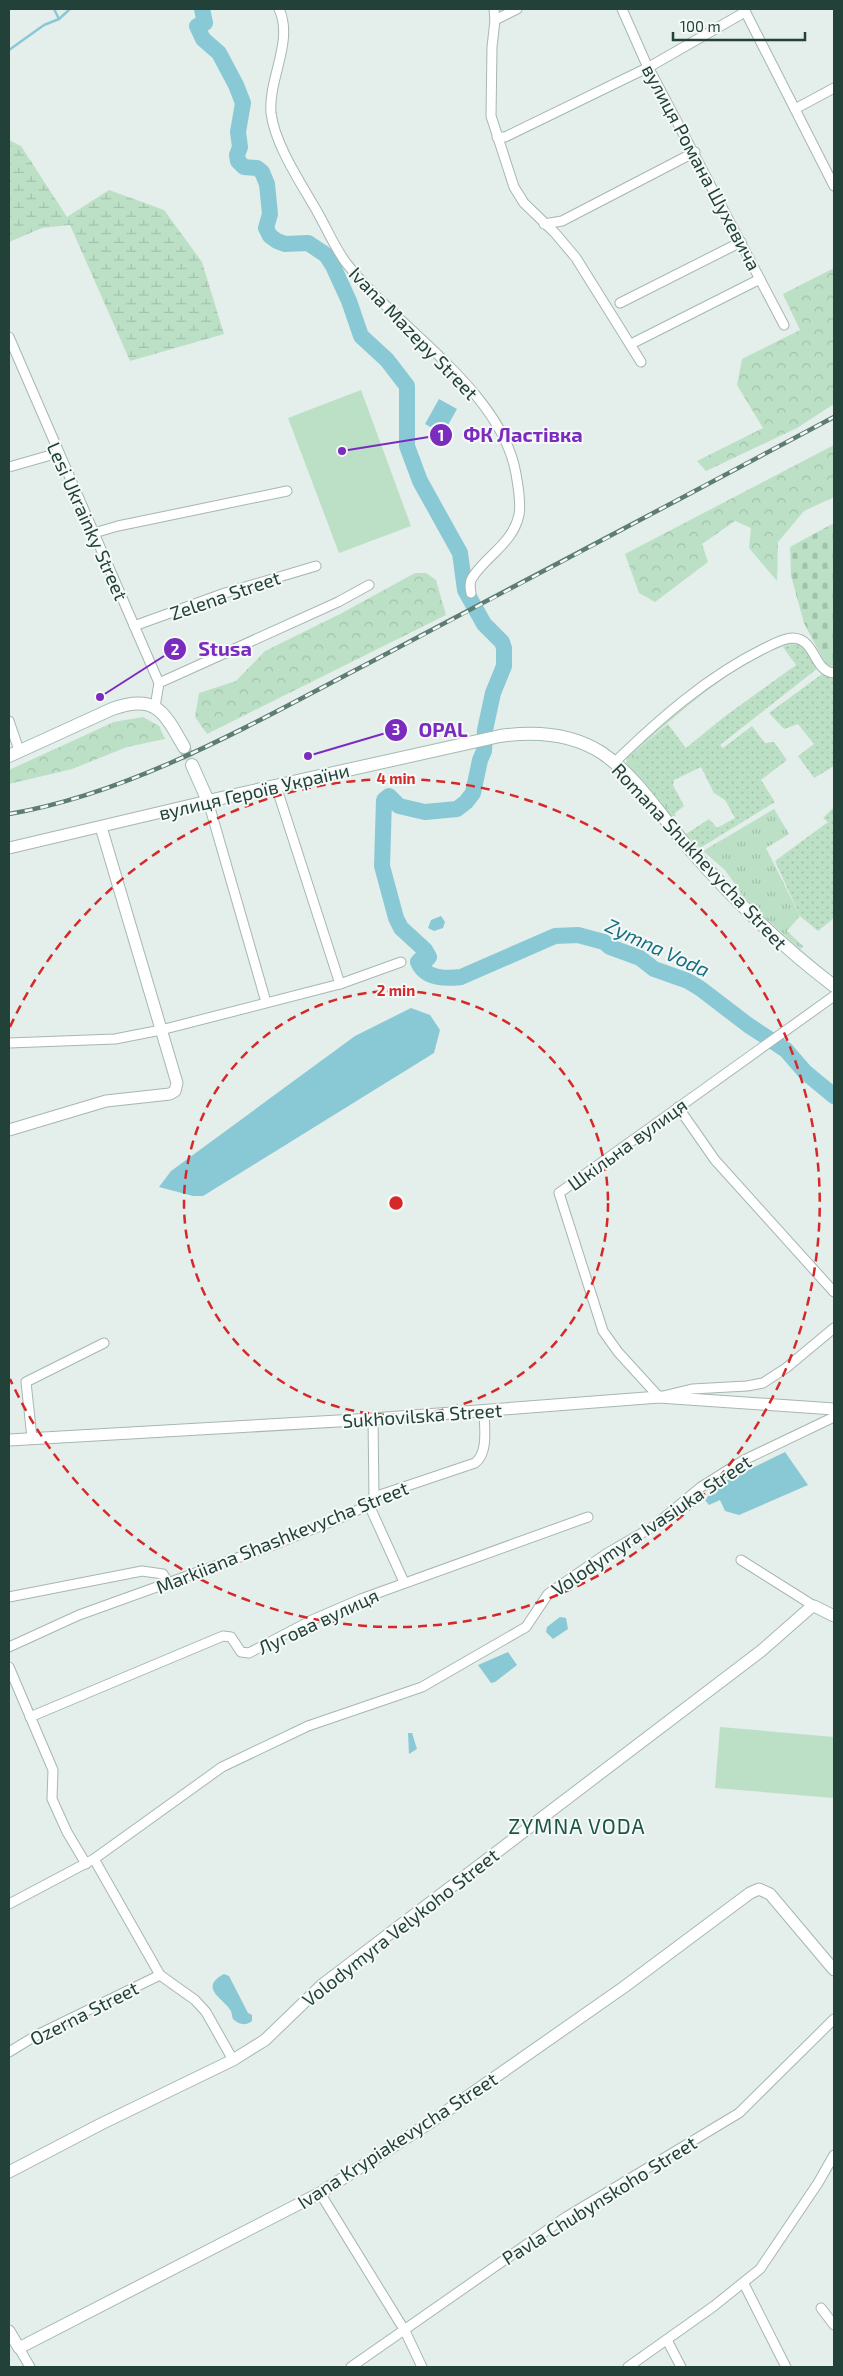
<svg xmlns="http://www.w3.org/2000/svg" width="843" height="2376" font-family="'Exo 2',sans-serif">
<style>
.grass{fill:url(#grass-tufts)}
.forest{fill:url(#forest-crowns)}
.wetland{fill:url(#wetland-marsh)}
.cemetery{fill:url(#cemetery-stones)}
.park{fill:#bce0c6}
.garden{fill:url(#garden-dots)}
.water{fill:#89c9d6}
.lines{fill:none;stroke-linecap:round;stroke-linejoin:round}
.stream{stroke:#89c9d6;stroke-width:2.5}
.river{stroke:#89c9d6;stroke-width:16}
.secondary-tunnel{stroke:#bdcbc7;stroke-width:12;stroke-dasharray:12 6;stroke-linecap:butt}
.minor-casing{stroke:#a6b7b1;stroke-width:11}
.tertiary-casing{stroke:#a6b7b1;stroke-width:13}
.secondary-casing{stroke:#a1bbb2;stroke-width:14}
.minor{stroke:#fff;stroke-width:9}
.tertiary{stroke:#fff;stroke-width:11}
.secondary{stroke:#fff;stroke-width:12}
.rail-casing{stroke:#5d7d74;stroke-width:4.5}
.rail{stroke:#f5faf8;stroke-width:2.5;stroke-dasharray:8;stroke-linecap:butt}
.ring{fill:none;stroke:#d62828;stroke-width:2.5;stroke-dasharray:9 6}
.labels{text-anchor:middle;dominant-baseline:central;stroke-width:4;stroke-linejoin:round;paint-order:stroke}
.street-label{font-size:19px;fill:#224139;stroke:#f5faf8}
.water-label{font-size:20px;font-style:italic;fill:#176f82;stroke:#f5faf8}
.quarter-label{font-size:21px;letter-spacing:1px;fill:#1c5548;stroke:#f5faf8}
.centre{fill:#d62828;stroke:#f5faf8;stroke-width:2.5}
.ring-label{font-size:15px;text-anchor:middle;font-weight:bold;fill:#d62828;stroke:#f5faf8;stroke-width:4;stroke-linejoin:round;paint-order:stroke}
.leader{fill:none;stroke:#7b2cbf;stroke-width:2}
.callout-dot{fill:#7b2cbf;stroke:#f5faf8;stroke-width:2}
.mark-label{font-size:15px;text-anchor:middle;font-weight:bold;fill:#fff}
.callout-label{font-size:20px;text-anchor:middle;font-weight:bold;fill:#7b2cbf;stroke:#f5faf8;stroke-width:4;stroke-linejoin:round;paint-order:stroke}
</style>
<defs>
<pattern id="grass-tufts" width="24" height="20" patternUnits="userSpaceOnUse" patternTransform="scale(1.25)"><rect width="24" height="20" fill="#bce0c6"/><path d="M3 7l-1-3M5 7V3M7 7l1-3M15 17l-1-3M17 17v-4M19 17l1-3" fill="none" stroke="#a1c1ab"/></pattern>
<pattern id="forest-crowns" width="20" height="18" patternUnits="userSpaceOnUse" patternTransform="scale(1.25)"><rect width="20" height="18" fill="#bce0c6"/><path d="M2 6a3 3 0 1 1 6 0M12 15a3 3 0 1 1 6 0" fill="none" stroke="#a1c1ab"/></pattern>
<pattern id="wetland-marsh" width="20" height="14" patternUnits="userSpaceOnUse" patternTransform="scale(1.25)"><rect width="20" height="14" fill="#bce0c6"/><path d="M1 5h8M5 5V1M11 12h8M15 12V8" fill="none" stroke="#a1c1ab"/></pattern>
<pattern id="cemetery-stones" width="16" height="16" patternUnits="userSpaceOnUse" patternTransform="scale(1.25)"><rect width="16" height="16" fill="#bce0c6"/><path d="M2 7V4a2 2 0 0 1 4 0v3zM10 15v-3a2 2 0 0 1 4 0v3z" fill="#a1c1ab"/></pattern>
<pattern id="garden-dots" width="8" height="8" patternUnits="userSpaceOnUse" patternTransform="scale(1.25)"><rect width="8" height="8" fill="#bce0c6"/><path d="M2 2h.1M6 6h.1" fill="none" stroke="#a1c1ab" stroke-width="1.8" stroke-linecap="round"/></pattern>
</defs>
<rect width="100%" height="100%" fill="#e4eeea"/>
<g class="grass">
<path d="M 788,643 L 800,644 L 813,655 L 792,644 C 736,658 678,715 635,751 L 676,816 L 671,816 L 627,767 L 626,762 L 628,754 L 695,695 L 754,657 Z"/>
<path d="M 774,809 L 789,834 L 766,848 L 800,916 L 787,931 L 804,947 L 800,949 L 759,912 L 744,897 L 725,870 L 703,851 Z"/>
</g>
<g class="forest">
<path d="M 834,268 L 834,404 L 797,428 L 706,471 L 697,461 L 763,428 L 737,385 L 742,359 L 800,330 L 783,294 Z"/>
<path d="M 834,445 L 834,497 L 804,511 L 778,542 L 777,581 L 749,548 L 751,528 L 735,521 L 702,544 L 708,562 L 655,602 L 639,593 L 625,554 Z"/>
<path d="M 415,573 L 426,573 L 436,580 L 446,615 L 207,734 L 195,717 L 199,693 L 236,681 L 265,651 L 342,613 Z"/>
<path d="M 143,717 L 159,726 L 165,739 L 127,747 L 72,769 L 9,784 L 9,770 L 114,722 Z"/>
</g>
<path class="wetland" d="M 9,140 L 21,146 L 67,217 L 109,190 L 164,210 L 202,262 L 224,334 L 130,361 L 70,225 L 42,228 L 9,242 Z"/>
<path class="cemetery" d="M 834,523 L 834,667 L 826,665 L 804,623 L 791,576 L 790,547 Z"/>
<g class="park">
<path d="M 361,390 L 411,526 L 339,553 L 288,418 Z"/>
<path d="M 720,1727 L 834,1737 L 834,1798 L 715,1788 Z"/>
</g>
<g class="garden">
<path d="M 792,644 C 806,648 812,654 818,668 L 720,745 L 723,748 L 752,726 L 765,743 L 774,742 L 787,760 L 761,780 L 775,802 L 700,848 L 686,834 L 709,819 L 717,828 L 735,818 L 725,800 L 714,793 L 701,767 L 674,780 L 673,785 L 684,806 L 674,814 L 633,761 L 635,751 L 668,724 L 686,748 L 724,717 L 796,665 L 783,647 Z"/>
<path d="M 822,674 L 834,676 L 834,766 L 814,778 L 798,756 L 814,744 L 798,724 L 784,729 L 769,713 Z"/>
<path d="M 834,807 L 834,918 L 818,931 L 800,916 L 775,861 L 828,822 L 823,818 Z"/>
</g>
<g class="water">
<path d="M 439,399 L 457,409 L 443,434 L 425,424 Z"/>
<path d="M 441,916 L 445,922 L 443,928 L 434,931 L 428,928 L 431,920 Z"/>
<path d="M 411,1008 L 430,1015 L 440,1030 L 434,1053 L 203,1196 L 193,1196 L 159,1187 L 171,1171 L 355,1036 Z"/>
<path d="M 785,1452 L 808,1485 L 739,1515 L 725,1511 L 720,1500 L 709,1505 L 705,1500 L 717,1485 Z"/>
<path d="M 560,1617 L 566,1618 L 568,1629 L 553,1639 L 546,1632 L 547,1627 Z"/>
<path d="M 508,1652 L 517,1665 L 495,1682 L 491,1683 L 478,1665 Z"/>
<path d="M 408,1733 L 412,1733 L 417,1749 L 409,1754 Z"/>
<path d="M 224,1974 L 229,1976 L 248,2013 L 252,2015 L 252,2021 C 245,2026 240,2025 233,2019 C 232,2017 232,2014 231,2011 C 226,2000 197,1988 224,1974 Z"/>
</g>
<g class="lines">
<g class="stream">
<path d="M 59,19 L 70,9"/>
<path d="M 9,50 L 44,25 L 59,19 L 54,9"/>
</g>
<path class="river" d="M 202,9 L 205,23 L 197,26 L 203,39 L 219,53 L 236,85 L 243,103 L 238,132 L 240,147 L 237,155 L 238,161 L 244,167 L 257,168 L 262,172 L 267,184 L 270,214 L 266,228 L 270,236 L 277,241 L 285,244 L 308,243 L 326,255 L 333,266 L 349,301 L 361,336 L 387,360 L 407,386 L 407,446 L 420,481 L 460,553 L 465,590 L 484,624 L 502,642 L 504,648 L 504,666 L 493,693 L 485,730 L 484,751 L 480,760 L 473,793 L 466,802 L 457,809 L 425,812 L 399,806 L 389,796 L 384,800 L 382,866 L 396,918 L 401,928 L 425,950 L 429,957 L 426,960 L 421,959 L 418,962 C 425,979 445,979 461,977 L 555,936 L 578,935 L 604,942 L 610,947 L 640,958 L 654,969 L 688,981 L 701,989 L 748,1025 L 786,1050 L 805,1072 L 834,1096"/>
<path class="secondary-tunnel" d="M 184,747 L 192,765"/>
<defs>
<g id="minor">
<path d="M 279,9 C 294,41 268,79 271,113 C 275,146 303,186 319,215 C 328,231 336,250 347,264 C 397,328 502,391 516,474 C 518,485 521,504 519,515 C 513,543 486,556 472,578 C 469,583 470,588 471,593"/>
<path d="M 494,9 L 495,20 L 492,47 L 491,116 L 514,187 L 524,203 L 555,233 L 576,258 L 641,362"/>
<path d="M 622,9 L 645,61 L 784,325"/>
<path d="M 744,9 L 834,186"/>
<path d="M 495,20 L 517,9"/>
<path d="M 795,109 L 834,88"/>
<path d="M 497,137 L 505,137 L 649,67 L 745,12"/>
<path d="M 544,224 L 562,221 L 695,152"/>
<path d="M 620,303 L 741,242"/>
<path d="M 9,337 L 159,683 L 155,707"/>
<path d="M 635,342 L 760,279"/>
<path d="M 9,467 L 58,453"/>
<path d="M 94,533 L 118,526 L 287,491"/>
<path d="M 134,626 L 225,593 L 316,566"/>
<path d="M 159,683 L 338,602 L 369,585"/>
<path d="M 9,721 L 19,750"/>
<path d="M 614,763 C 659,719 708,676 765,648 C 773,644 784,638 793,638 C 816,639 813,671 834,673"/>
<path d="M 276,786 L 340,984"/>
<path d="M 208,801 L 266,1002"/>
<path d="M 834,996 L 559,1193 L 603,1331 L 618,1352 L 659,1397 L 692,1389 L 747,1386 L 763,1383 L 786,1368 L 834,1328"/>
<path d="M 9,1043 L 115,1039 L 161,1030 L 340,984 L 401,962"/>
<path d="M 678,1107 L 715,1160 L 834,1292"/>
<path d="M 373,1419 L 374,1497"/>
<path d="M 32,1438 L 26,1382 L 104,1343"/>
<path d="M 369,1505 L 404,1582"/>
<path d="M 741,1560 L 814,1606"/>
<path d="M 9,1597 L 142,1571 L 163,1574 L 169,1584"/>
<path d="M 9,1647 L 79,1615 L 276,1544 L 340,1518 L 369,1505 L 374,1497 L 475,1463 C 489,1452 484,1427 484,1410"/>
<path d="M 9,1667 L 53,1770 L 52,1799 L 67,1832 L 86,1864"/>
<path d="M 30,1717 L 223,1636 L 231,1637 L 241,1652 L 249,1653 L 312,1620 L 361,1599 L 588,1517"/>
<path d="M 94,1859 L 160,1975 L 195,2000 L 206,2012 L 233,2060"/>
<path d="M 9,1904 L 94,1859 L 222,1767 L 308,1726 L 422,1687 L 526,1627 L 548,1594 L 606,1554 L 654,1526 L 701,1487 L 744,1460 L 834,1417"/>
<path d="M 9,2052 L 37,2035 L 160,1975"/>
<path d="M 320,2193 L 405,2331 L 422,2367"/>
<path d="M 744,2284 L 786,2367"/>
<path d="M 821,2308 L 834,2325"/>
<path d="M 667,2340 L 681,2367"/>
<path d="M 19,2348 L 30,2367"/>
<path d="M 351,2367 L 566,2217 L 739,2113 L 834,2019"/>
<path d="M 628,2367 L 714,2306 L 760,2269 L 818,2183 L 834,2155"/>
</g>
<g id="tertiary">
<path d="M 9,848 L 208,801"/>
<path d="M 9,1130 L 106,1101 L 170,1094 L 175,1091 L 177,1083 L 101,827"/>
<path d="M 9,1440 L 373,1419 L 659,1397 L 834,1409"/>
<path d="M 9,2172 L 101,2124 L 233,2060 L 265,2040 L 322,1985 L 761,1651 L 810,1608 L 814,1606 L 834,1616"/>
<path d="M 9,2331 L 19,2348 L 320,2193 L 431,2122 L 624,1987 L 750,1893 L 759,1889 L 770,1894 L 834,1970"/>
</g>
<g id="secondary">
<path d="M 9,756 L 112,709 C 156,693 164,712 184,747"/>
<path d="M 192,765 L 208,801 L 500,736 C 535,731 571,733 602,753 C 636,776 660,815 686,845 C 731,897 780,945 834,986"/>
</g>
</defs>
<use href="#minor" class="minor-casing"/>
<use href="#tertiary" class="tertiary-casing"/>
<use href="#secondary" class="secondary-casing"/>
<use href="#minor" class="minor"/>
<use href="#tertiary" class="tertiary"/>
<use href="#secondary" class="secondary"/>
<defs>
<path id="rail" d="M 9,814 C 134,793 257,721 369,663 C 525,582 679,499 834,417"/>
</defs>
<use href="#rail" class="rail-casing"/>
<use href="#rail" class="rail"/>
</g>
<g class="ring">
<circle cx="396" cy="1203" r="212"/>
<path d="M10 1027A424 424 0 1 1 10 1379"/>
</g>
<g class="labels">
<g class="street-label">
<text transform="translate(702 167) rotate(62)">вулиця Романа Шухевича</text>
<text transform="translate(414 333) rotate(46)">Ivana Mazepy Street</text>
<text transform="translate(88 521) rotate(66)">Lesi Ukrainky Street</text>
<text transform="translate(225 595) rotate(-19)">Zelena Street</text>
<text transform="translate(254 791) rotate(-13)">вулиця Героїв України</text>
<text transform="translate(700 856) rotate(47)">Romana Shukhevycha Street</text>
<text transform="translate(627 1144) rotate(-36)">Шкільна вулиця</text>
<text transform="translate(422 1415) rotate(-4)">Sukhovilska Street</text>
<text transform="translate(651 1525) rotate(-34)">Volodymyra Ivasiuka Street</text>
<text transform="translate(282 1537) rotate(-22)">Markiiana Shashkevycha Street</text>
<text transform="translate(318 1621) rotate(-25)">Лугова вулиця</text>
<text transform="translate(400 1927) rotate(-38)">Volodymyra Velykoho Street</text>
<text transform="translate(84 2013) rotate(-27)">Ozerna Street</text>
<text transform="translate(397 2140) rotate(-33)">Ivana Krypiakevycha Street</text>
<text transform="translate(599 2200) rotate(-32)">Pavla Chubynskoho Street</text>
</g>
<g class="water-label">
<text transform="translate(658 947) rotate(25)">Zymna Voda</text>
</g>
<g class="quarter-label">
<text x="577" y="1825">ZYMNA VODA</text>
</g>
</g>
<circle cx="396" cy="1203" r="8" class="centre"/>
<g class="ring-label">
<text x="396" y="784">4 min</text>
<text x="396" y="996">2 min</text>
</g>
<path class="leader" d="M342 451L441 435M100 697L175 649M308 756L396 730"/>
<g class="callout-dot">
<circle cx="342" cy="451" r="5"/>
<circle cx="100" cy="697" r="5"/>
<circle cx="308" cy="756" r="5"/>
<circle cx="441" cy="435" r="12"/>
<circle cx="175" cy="649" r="12"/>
<circle cx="396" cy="730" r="12"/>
</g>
<g class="mark-label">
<text x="441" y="441">1</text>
<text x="175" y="655">2</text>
<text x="396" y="735">3</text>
</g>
<g class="callout-label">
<text x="523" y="442">ФК Ластівка</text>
<text x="225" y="656">Stusa</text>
<text x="443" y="737">OPAL</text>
</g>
<rect width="843" height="2376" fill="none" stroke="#224139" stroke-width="20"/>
<path d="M673 32v8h132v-8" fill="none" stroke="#224139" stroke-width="2.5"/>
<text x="680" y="32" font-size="15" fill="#224139" stroke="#f5faf8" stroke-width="4" paint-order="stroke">100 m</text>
</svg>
